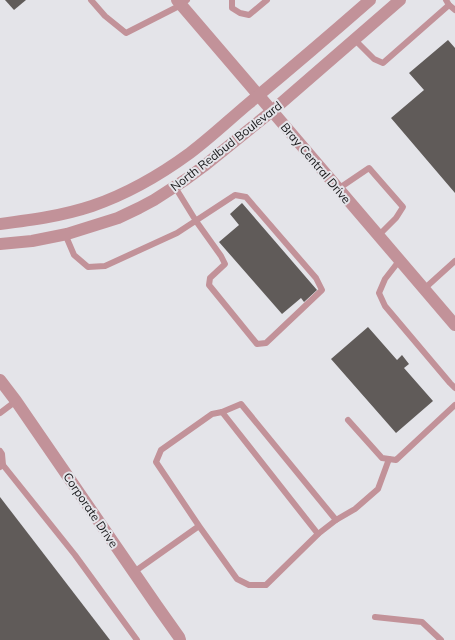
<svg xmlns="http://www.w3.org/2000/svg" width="455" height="640" font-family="Mulish,sans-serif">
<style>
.building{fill:#605b59}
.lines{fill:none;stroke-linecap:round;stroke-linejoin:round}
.service{stroke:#c29299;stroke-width:6}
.minor{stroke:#c29299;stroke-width:12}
.tertiary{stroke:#c29299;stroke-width:12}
.labels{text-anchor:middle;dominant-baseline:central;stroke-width:4;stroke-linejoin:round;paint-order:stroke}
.street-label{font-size:12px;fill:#171719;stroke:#e4e4e9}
</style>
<rect width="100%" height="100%" fill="#e4e4e9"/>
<g class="building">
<path d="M 5,0 L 26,0 L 14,10 Z"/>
<path d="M 448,40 L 455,48 L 455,193 L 391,118 L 424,90 L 409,73 Z"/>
<path d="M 242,203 L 317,290 L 304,302 L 301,298 L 282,314 L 219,242 L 239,225 L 230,214 Z"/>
<path d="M 368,327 L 397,360 L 402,355 L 409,364 L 404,368 L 433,401 L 396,433 L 331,359 Z"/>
<path d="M 0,497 L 110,640 L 0,640 Z"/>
</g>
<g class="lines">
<g class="service">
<path d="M 91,0 L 105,16 L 126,33 L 181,5 L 187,0"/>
<path d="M 232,0 L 232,8 L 240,13 L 249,15 L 267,0"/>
<path d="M 446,0 L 449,5 L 455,10"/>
<path d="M 355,40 L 374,59 L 383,63 L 449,5"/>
<path d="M 338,189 L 369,168 L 403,207 L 396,218 L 378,236"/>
<path d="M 65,234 L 74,255 L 88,267 L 105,266 L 177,233 L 235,195 L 246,197 L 316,278 L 322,290 L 266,343 L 257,344 L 209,285 L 210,278 L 225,264 L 221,256 L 196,221 L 175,187"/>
<path d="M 399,261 L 385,279 L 379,293 L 385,306 L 450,383 L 455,388"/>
<path d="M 424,289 L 455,261"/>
<path d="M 222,412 L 241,404 L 336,520 L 318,534"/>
<path d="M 0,413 L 16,401"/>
<path d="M 348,420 L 382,458 L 396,460 L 455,405"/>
<path d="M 0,451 L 2,454 L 3,465 L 0,467"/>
<path d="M 3,465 L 75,555 L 137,640"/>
<path d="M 336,520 L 355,509 L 378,489 L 389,459"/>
<path d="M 134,572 L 199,526 L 156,462 L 161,450 L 212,414 L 222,412 L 318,534 L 266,585 L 249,585 L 237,579 L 199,526"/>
<path d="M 375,617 L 422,622 L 441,640"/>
</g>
<g class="minor">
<path d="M 272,111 L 455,325"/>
<path d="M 0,380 L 16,401 L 157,606 L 179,637 L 180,640"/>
</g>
<g class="tertiary">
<path d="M 177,0 L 272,111"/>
<path d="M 0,224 C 31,220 62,216 92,206 C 127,194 160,175 190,153 C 210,138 229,120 248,104 C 289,70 330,35 370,0"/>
<path d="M 0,244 L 32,241 L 67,234 L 118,218 L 139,208 L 154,200 L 185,180 L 204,166 L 272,111 L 400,0"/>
</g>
</g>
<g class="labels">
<g class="street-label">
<text transform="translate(226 146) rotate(-38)">North Redbud Boulevard</text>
<text transform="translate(316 163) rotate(50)">Bray Central Drive</text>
<text transform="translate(91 510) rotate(56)">Corporate Drive</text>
</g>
</g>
</svg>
